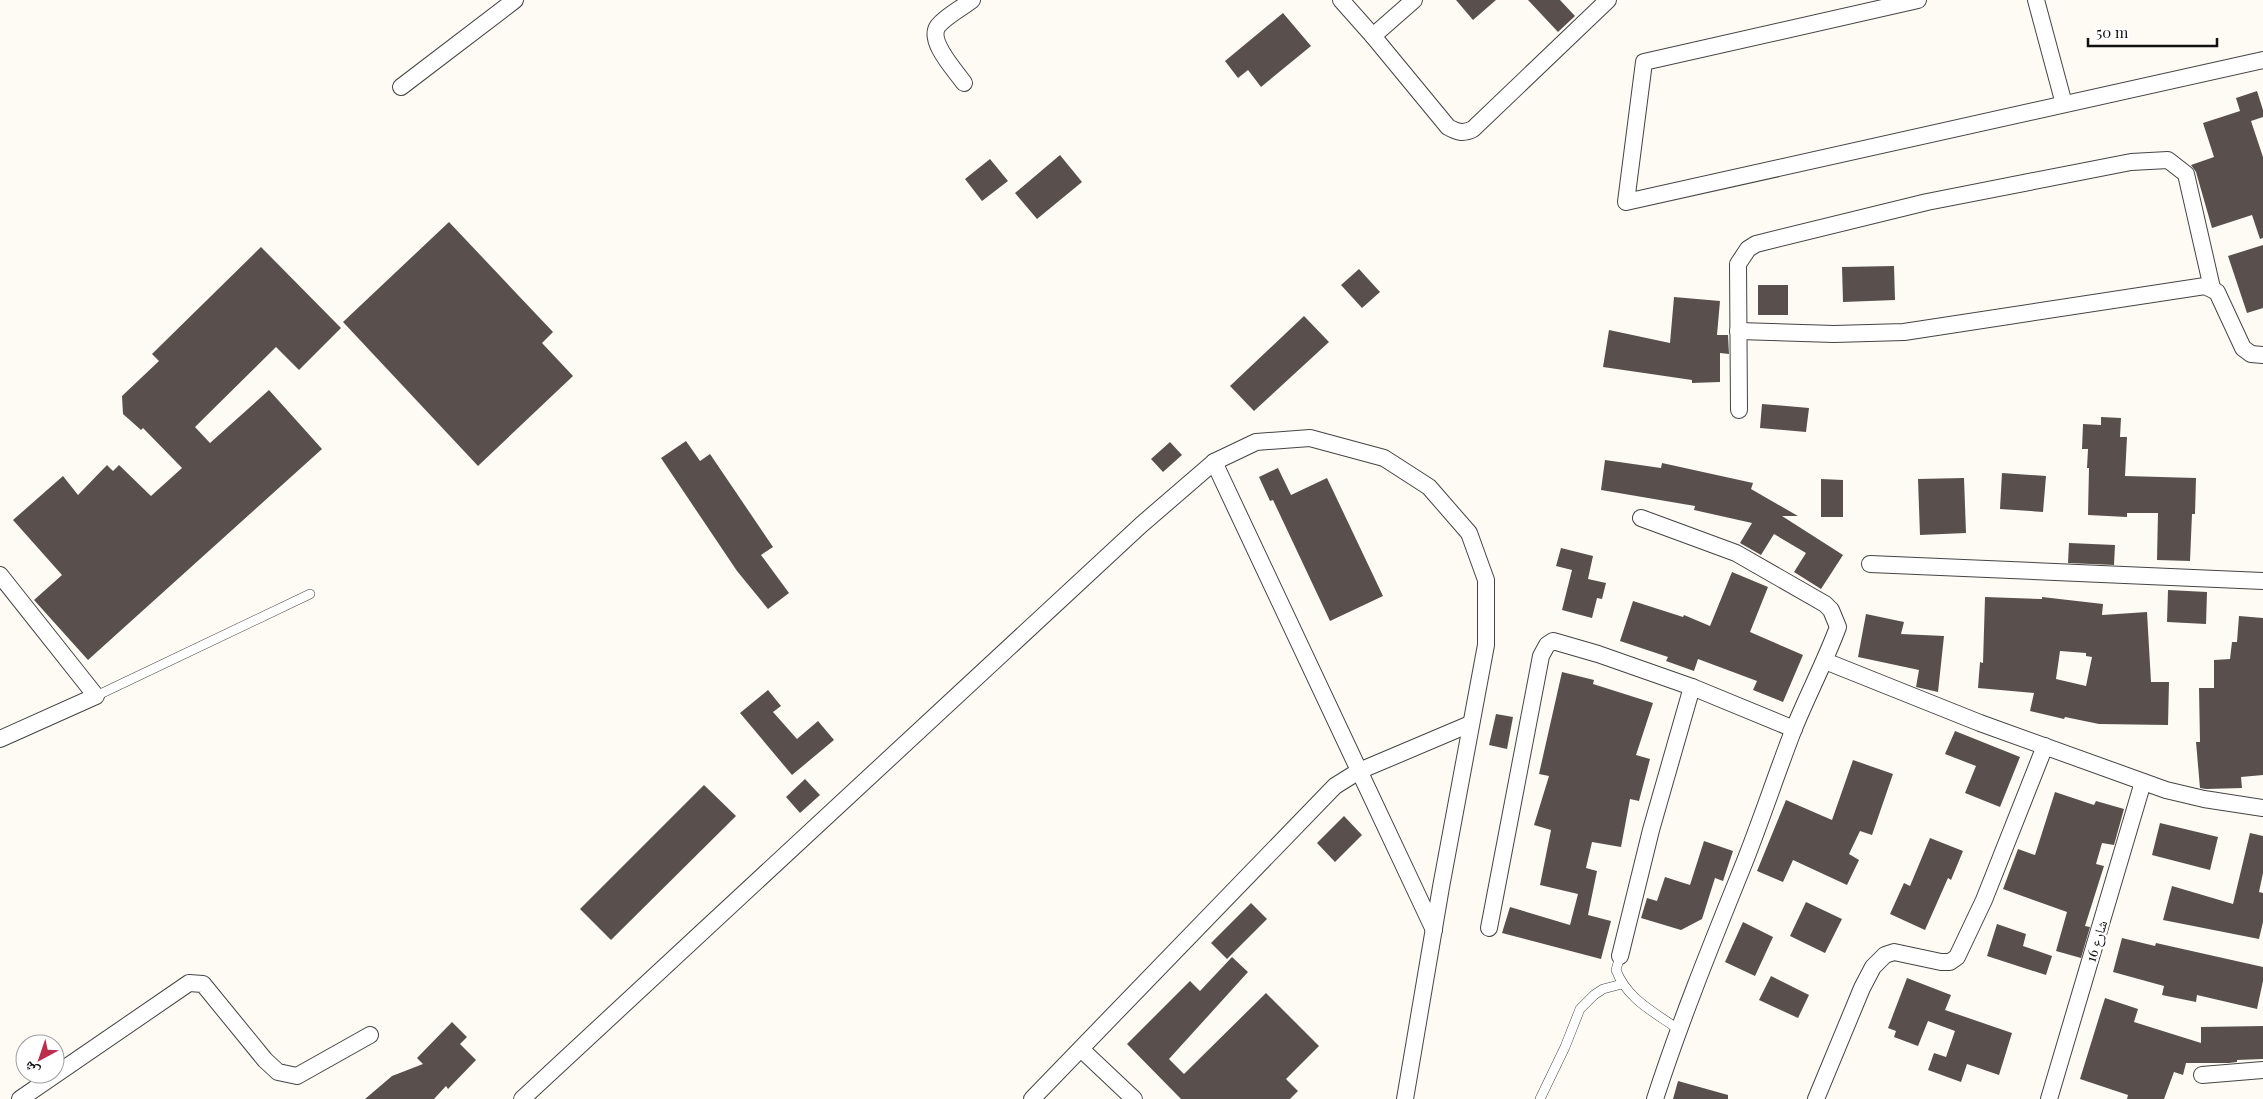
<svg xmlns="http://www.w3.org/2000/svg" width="2263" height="1099" font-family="'Playfair Display','Noto Naskh Arabic',serif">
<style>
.building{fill:#59504d;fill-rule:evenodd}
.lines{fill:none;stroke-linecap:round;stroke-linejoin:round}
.lane-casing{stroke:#444;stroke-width:10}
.street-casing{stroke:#444;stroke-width:18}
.lane{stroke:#fff;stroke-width:9}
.street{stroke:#fff;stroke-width:16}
.labels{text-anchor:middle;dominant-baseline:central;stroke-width:5;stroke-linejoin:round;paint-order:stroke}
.street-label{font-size:14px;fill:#111;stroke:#fff}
</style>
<rect width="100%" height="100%" fill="#fefbf5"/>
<g class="building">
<path d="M 1456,0 L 1496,0 L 1473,20 Z"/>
<path d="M 1528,0 L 1560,0 L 1575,16 L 1558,32 Z"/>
<path d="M 1283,13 L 1311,46 L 1261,87 L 1248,70 L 1238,78 L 1225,61 Z"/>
<path d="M 2257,91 L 2263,110 L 2263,117 L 2251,121 L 2263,157 L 2263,238 L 2260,239 L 2252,215 L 2212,228 L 2196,172 L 2191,165 L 2214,157 L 2203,123 L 2240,111 L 2236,98 Z"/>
<path d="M 1060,155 L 1082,182 L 1037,219 L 1015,193 Z"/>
<path d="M 990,159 L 1008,181 L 982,201 L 965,179 Z"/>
<path d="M 449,222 L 553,332 L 542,343 L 573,376 L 478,466 L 343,322 Z"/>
<path d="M 2263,245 L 2263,308 L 2247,313 L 2228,256 Z"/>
<path d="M 261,247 L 341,328 L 299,370 L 276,347 L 195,427 L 210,443 L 269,390 L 322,449 L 88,660 L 34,600 L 62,575 L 13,520 L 63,476 L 78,495 L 107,465 L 113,471 L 119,465 L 151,496 L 182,468 L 143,428 L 141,430 L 123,414 L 122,396 L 159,361 L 152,354 Z"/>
<path d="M 1894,266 L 1895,300 L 1843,302 L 1842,267 Z"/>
<path d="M 1359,269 L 1380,292 L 1362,308 L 1341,285 Z"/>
<rect x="1758" y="285" width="30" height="30"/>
<path d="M 1674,297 L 1720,301 L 1717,335 L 1728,335 L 1729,354 L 1720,353 L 1720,382 L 1692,383 L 1692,380 L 1603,367 L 1609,330 L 1670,343 Z"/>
<path d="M 1304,316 L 1329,342 L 1254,411 L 1230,386 Z"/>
<path d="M 1762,404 L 1809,408 L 1806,432 L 1760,428 Z"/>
<path d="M 2101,417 L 2121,418 L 2120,437 L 2127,437 L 2125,476 L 2196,478 L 2195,514 L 2192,514 L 2190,561 L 2157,560 L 2158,513 L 2127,513 L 2127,517 L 2088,515 L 2089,468 L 2087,468 L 2088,449 L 2082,449 L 2083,424 L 2101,425 Z"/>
<path d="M 686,441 L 700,461 L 710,454 L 773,547 L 761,555 L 789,593 L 768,609 L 737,571 L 661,458 Z"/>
<path d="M 1170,442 L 1182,455 L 1163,472 L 1151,459 Z"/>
<path d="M 1605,460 L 1661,468 L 1662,463 L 1753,483 L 1751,489 L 1798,516 L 1782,516 L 1843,555 L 1821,589 L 1794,572 L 1806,553 L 1774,534 L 1761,555 L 1740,543 L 1752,523 L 1694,510 L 1695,506 L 1601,490 Z"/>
<path d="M 1278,468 L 1291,495 L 1327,478 L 1383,596 L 1330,621 L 1273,500 L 1270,501 L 1259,477 Z"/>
<path d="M 2002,473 L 2046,476 L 2043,512 L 2000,509 Z"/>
<path d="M 1964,478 L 1966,533 L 1920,535 L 1918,479 Z"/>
<path d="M 1821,479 L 1843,480 L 1843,517 L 1821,517 Z"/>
<path d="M 2069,543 L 2115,545 L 2114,565 L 2068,563 Z"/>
<path d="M 1561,548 L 1593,556 L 1588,579 L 1606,583 L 1602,599 L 1597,598 L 1592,618 L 1562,610 L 1572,570 L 1556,566 Z"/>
<path d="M 1732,572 L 1768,587 L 1750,632 L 1803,655 L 1783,702 L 1753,690 L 1757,681 L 1698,659 L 1694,671 L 1666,661 L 1668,657 L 1620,641 L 1633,601 L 1683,617 L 1684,615 L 1710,626 Z"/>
<path d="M 2168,590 L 2207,592 L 2206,624 L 2167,622 Z"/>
<path d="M 1985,597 L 2042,599 L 2042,597 L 2103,604 L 2102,615 L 2147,612 L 2151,682 L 2169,682 L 2168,725 L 2099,724 L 2065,717 L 2064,719 L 2030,711 L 2034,693 L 1978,688 L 1980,662 L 1983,663 ZM 2060,651 L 2086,653 L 2086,656 L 2092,657 L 2086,686 L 2056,679 Z"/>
<path d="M 1866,614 L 1904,622 L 1901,634 L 1944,636 L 1938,692 L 1916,687 L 1919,670 L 1858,657 Z"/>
<path d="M 2239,616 L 2263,618 L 2263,775 L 2241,777 L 2242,788 L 2206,789 L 2200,788 L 2196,742 L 2200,742 L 2199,688 L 2214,688 L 2214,660 L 2230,659 L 2232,642 L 2237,642 Z"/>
<path d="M 1562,672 L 1594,680 L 1593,684 L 1653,703 L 1636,755 L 1650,759 L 1639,801 L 1630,799 L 1621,847 L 1592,842 L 1586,868 L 1597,871 L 1588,915 L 1611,921 L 1601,959 L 1502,933 L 1510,907 L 1570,925 L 1578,894 L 1540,885 L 1551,830 L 1534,825 L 1549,776 L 1539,774 Z"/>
<path d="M 768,690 L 781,706 L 773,712 L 797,739 L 818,721 L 834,740 L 792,775 L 740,713 Z"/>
<path d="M 1496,714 L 1513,717 L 1507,749 L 1489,745 Z"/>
<path d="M 1955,731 L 2020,757 L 2000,807 L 1965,793 L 1976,766 L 1945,754 Z"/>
<path d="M 1853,760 L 1893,774 L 1872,835 L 1860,831 L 1849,854 L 1859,860 L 1847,885 L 1793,860 L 1783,882 L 1757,871 L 1786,800 L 1832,820 Z"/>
<path d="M 805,779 L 820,795 L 800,813 L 786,797 Z"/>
<path d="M 704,785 L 736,816 L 611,940 L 580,909 Z"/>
<path d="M 2055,792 L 2094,805 L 2096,801 L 2124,809 L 2114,845 L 2102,843 L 2096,864 L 2104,866 L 2085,926 L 2090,927 L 2081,958 L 2056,951 L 2067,912 L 2003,889 L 2018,849 L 2035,855 Z"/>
<path d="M 1344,816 L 1362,835 L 1335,862 L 1317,843 Z"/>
<path d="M 2160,823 L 2218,837 L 2210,870 L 2152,855 Z"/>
<path d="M 2250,833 L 2263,836 L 2263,873 L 2259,892 L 2263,893 L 2263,922 L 2259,939 L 2163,920 L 2172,886 L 2233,904 Z"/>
<path d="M 1930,838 L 1963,851 L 1951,880 L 1948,878 L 1925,930 L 1890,914 L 1904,883 L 1910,886 Z"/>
<path d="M 1704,841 L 1733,851 L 1723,881 L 1715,878 L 1702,919 L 1681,930 L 1641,918 L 1647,898 L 1657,901 L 1665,877 L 1690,885 Z"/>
<path d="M 1806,902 L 1842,919 L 1825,953 L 1790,936 Z"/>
<path d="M 1251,903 L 1267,919 L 1227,959 L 1211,943 Z"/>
<path d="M 1743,922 L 1773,937 L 1755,976 L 1725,962 Z"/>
<path d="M 1997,924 L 2026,934 L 2023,946 L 2052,956 L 2046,975 L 1987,956 Z"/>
<path d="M 2122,938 L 2155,946 L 2156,943 L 2263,967 L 2263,981 L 2257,1009 L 2197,995 L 2196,1002 L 2162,995 L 2164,986 L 2113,972 Z"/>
<path d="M 1232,957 L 1248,972 L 1169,1059 L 1184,1074 L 1266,993 L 1319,1046 L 1286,1079 L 1298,1091 L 1290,1099 L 1181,1099 L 1127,1044 L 1190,981 L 1200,991 Z"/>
<path d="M 1771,976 L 1809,995 L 1798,1018 L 1759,1000 Z"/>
<path d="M 1907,978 L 1951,995 L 1945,1010 L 2012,1033 L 1999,1075 L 1967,1064 L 1961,1082 L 1928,1070 L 1934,1053 L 1946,1057 L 1955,1031 L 1928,1021 L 1918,1046 L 1894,1037 L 1896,1031 L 1888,1028 Z"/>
<path d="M 2105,998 L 2138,1009 L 2134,1022 L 2201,1043 L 2201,1027 L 2263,1026 L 2263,1059 L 2237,1060 L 2237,1062 L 2229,1063 L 2186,1063 L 2183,1075 L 2174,1072 L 2164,1099 L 2127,1099 L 2128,1095 L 2080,1079 Z"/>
<path d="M 452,1022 L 467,1037 L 460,1044 L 476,1060 L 448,1089 L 446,1086 L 434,1099 L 365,1099 L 392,1076 L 423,1064 L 417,1058 Z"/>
<path d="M 1678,1081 L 1728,1095 L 1728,1099 L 1673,1099 Z"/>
</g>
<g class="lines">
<defs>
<g id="lane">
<path d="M 96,696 L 310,594"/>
<path d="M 1620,956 L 1616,970 C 1627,999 1654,1012 1678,1029"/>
<path d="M 1540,1099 L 1565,1047 L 1580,1009 L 1594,995 L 1603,989 L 1622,984"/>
</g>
<g id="street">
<path d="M 1341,0 L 1373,36 L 1448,127 C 1457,132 1463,134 1473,129 L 1608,0"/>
<path d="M 1918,0 L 1644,62 L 1626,202 L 2263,60"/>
<path d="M 2036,0 L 2064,104"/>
<path d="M 1373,36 L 1414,0"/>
<path d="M 964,83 C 955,70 927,41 938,26 C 946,16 962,8 972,0"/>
<path d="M 401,87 L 515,0"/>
<path d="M 1738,331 L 1834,334 L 1904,332 L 2205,286 L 2217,292 L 2243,348 L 2251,354 L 2263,355"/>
<path d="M 1739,410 L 1738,264 L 1748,249 L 1756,244 L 1927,202 L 2131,162 L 2168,160 L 2186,174 L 2212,288"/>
<path d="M 1214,462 L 1434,930"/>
<path d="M 1641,518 L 1736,553 L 1825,604 L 1831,610 L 1838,627 C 1825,662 1807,696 1793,731 C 1776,775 1761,821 1743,866 C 1712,943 1681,1019 1655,1099"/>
<path d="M 1870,564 L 2263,581"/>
<path d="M 0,575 L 96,696 L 0,739"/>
<path d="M 1825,661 L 1980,723 L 2166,790 L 2204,799 L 2263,808"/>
<path d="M 1489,928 L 1541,656 L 1547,645 L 1553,641 L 1598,654 L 1692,687 L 1794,729"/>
<path d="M 1620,956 L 1651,830 L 1692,687"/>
<path d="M 1082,1050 L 1134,1099"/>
<path d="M 2202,1075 L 2263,1070"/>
<path d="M 20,1099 L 189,983 L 203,984 L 265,1060 L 278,1072 L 297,1076 L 370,1035"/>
<path d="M 522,1099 L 1141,525 L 1214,462 L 1256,442 L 1310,438 L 1384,458 L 1429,487 L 1469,533 L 1486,580 L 1486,645 L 1441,887 L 1405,1099"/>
<path d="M 1032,1099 L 1335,786 L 1359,771 L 1470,724"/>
<path d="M 1816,1099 L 1862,988 L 1873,967 L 1885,955 L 1894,952 L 1941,962 L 1950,962 L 1957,957 L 1984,900 L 2045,746"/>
<path d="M 2049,1099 L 2143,782"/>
</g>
</defs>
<use href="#lane" class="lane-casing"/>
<use href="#street" class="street-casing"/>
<use href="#lane" class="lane"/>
<use href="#street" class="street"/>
</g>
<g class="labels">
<g class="street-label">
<text transform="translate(2096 941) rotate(-73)">شارع 16</text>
</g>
</g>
<g transform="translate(40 1059) rotate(220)"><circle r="24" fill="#ffffff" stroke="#a0a0a0"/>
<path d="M0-4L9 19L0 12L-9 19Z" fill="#bb2e4d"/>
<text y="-8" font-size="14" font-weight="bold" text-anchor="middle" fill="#111111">ش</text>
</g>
<path d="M2088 38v8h129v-8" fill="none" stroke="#111111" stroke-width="2.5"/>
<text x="2096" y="38" font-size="15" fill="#111111" stroke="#ffffff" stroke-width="4" paint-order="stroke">50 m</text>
</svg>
